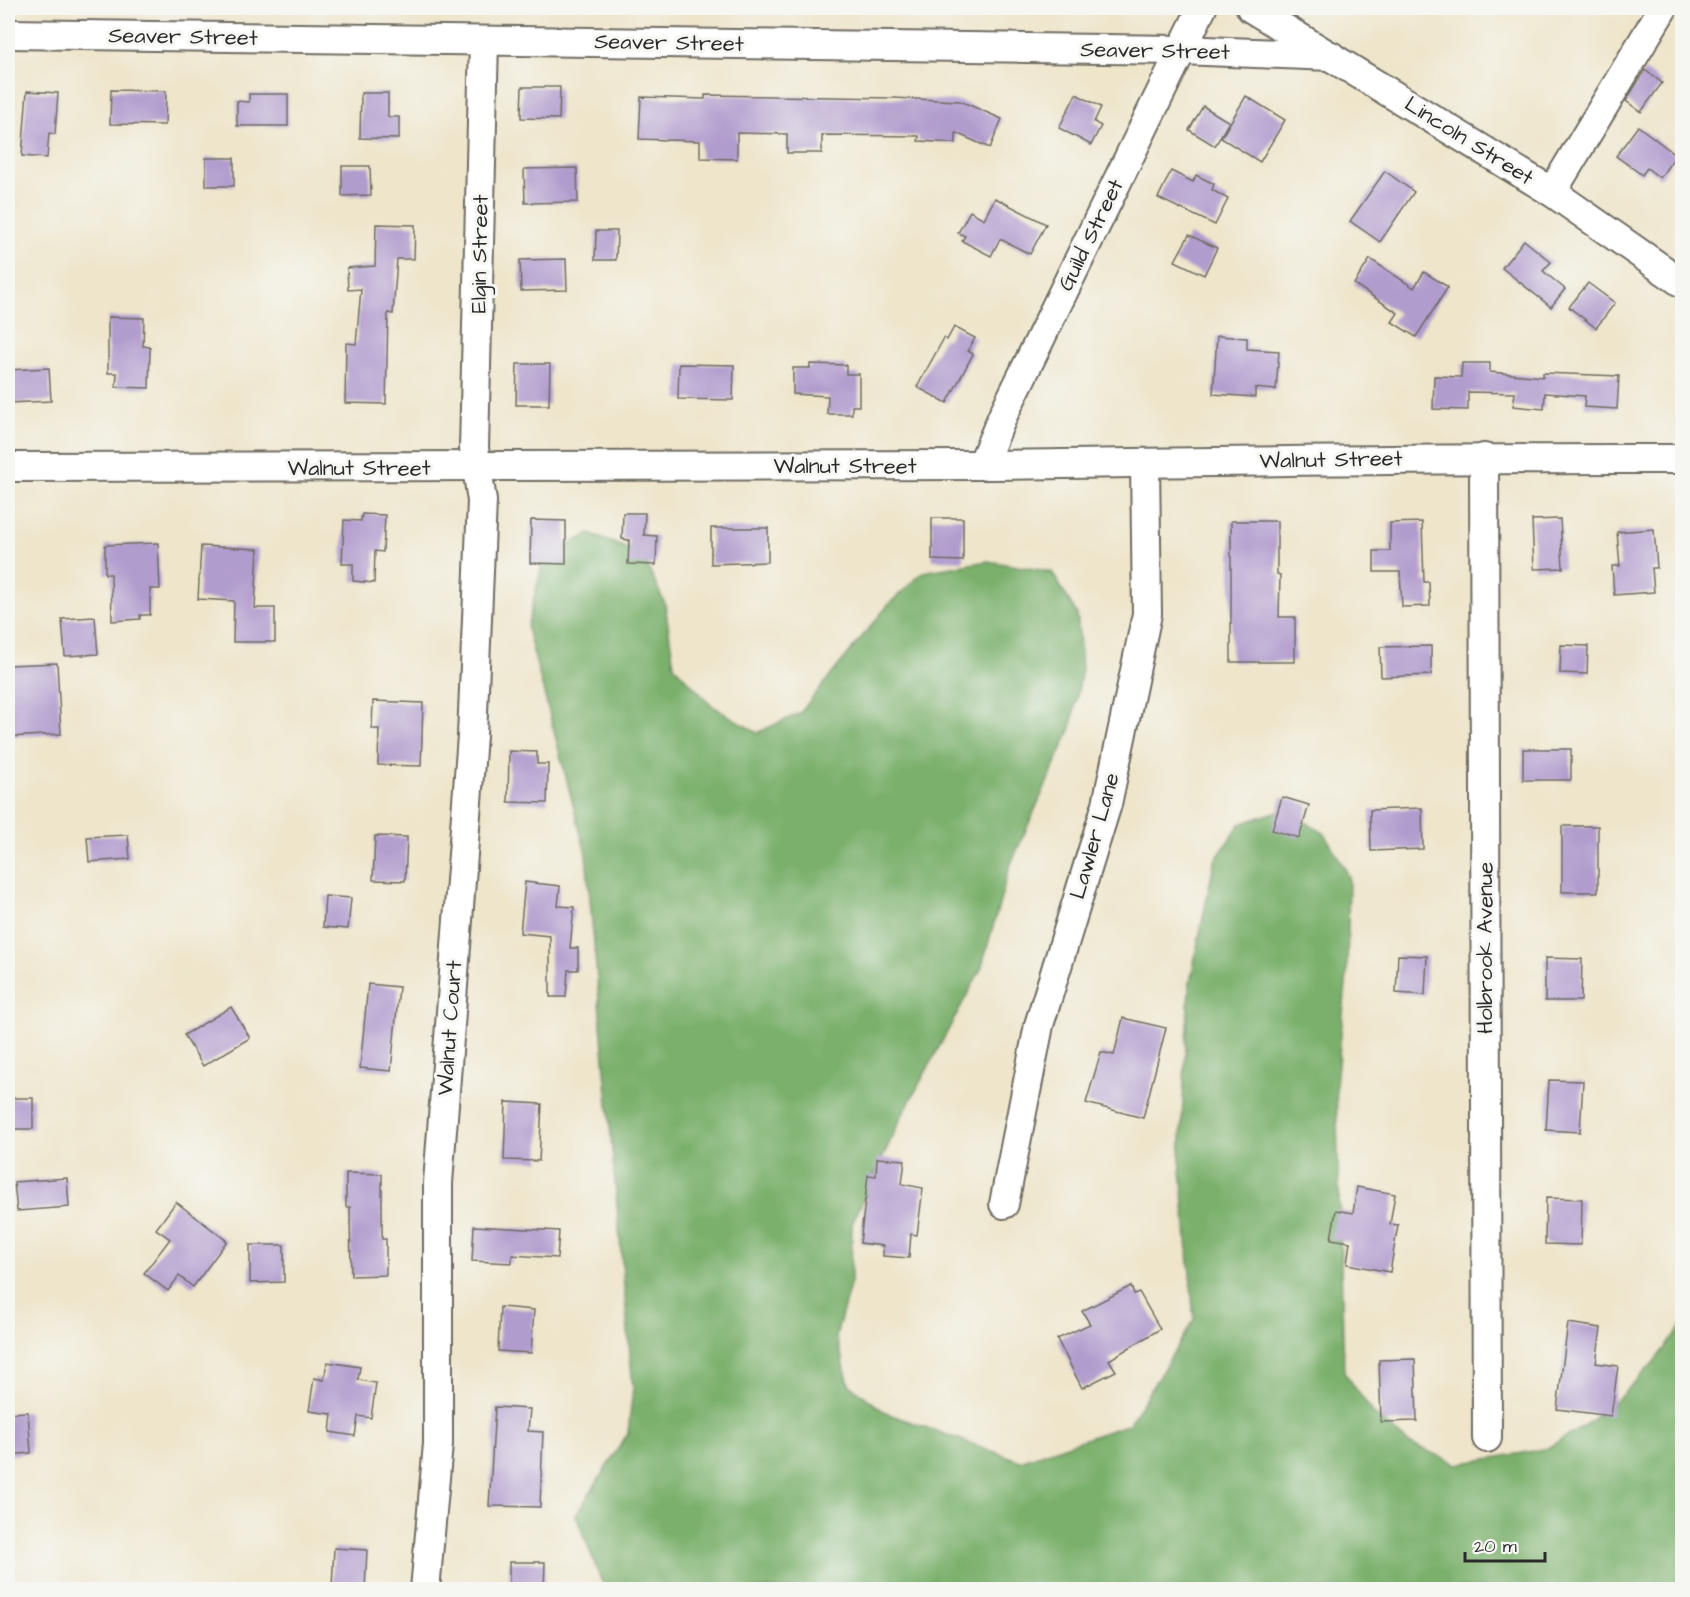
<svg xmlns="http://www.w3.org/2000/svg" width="1690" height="1597" font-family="'Architects Daughter',sans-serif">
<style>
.forest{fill:#7ab06c;stroke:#526e4c;stroke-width:1.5}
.building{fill:#b19cce}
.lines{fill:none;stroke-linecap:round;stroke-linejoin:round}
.minor-casing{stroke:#6f6c63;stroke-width:32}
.minor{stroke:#fff;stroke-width:28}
.labels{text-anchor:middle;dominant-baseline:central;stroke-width:6;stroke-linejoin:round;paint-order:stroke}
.street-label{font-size:22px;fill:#2b2b2b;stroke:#f6f6f2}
</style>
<rect width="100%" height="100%" fill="#f6f6f2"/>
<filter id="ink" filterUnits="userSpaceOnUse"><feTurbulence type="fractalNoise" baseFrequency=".0167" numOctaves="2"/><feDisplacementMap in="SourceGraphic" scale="12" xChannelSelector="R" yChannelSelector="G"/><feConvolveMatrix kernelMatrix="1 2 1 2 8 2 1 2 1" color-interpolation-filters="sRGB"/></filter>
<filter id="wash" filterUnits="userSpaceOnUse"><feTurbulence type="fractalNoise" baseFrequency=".008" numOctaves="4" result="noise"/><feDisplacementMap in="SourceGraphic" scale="24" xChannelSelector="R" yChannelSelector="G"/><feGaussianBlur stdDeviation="1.35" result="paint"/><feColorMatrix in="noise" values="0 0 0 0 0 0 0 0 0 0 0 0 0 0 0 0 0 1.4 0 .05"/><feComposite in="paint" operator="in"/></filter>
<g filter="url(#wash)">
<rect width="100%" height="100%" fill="#eee5ca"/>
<path class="forest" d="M 590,534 L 642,554 L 665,604 L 674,666 L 711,705 L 757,733 L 800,713 L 889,604 L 923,572 L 988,561 L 1052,572 L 1077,614 L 1082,669 L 1071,728 L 1010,866 L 981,969 L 901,1118 L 852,1224 L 851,1282 L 836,1336 L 849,1384 L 886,1413 L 1020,1461 L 1129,1424 L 1194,1320 L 1180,1158 L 1189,988 L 1214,862 L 1240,824 L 1284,809 L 1324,833 L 1349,876 L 1347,974 L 1336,1084 L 1344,1372 L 1374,1414 L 1409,1443 L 1457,1464 L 1546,1449 L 1584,1426 L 1621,1396 L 1653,1363 L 1682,1326 L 1682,1589 L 608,1589 L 601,1580 L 576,1515 L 628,1433 L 633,1388 L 586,854 L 527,628 L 544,556 Z"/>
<g id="blocks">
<g class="building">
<path d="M 1645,70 L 1662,83 L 1641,112 L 1626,101 Z"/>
<path d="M 522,87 L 560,87 L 559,119 L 521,118 Z"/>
<path d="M 111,90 L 166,91 L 165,125 L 110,124 Z"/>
<path d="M 27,91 L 58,93 L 55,134 L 49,133 L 47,158 L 22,156 Z"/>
<path d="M 361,93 L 388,93 L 388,117 L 399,117 L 399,139 L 360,138 Z"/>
<path d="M 249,94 L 288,94 L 288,126 L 237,126 L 237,101 L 249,102 Z"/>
<path d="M 1076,94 L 1101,107 L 1094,122 L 1101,126 L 1091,145 L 1059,128 Z"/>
<path d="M 705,95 L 893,98 L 960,101 L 1002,119 L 990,148 L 956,133 L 956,143 L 918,141 L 919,136 L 822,135 L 822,153 L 787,153 L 787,134 L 737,133 L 737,159 L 700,158 L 700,141 L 639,139 L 641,97 L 705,99 Z"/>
<path d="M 1246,96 L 1285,120 L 1260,162 L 1221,138 Z"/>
<path d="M 1203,106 L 1229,122 L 1215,146 L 1189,130 Z"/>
<path d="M 1638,126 L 1676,155 L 1660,178 L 1647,168 L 1642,175 L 1616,156 Z"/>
<rect x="206" y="158" width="28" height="28"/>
<path d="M 342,166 L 370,166 L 371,195 L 342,196 Z"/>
<path d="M 577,168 L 578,202 L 525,203 L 524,169 Z"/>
<path d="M 1171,171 L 1193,182 L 1196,175 L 1214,184 L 1212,190 L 1228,199 L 1215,225 L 1158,198 Z"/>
<path d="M 1385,171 L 1414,192 L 1380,242 L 1350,221 Z"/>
<path d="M 995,198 L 1046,224 L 1030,254 L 1000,239 L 991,256 L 962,241 L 965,236 L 958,233 L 970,211 L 984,219 Z"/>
<path d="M 376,224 L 415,225 L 414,259 L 397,259 L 393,314 L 388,313 L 386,404 L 345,403 L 346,343 L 356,344 L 361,289 L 348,290 L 347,268 L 375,266 Z"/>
<path d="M 596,231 L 617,231 L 616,260 L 595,260 Z"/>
<path d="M 1189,235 L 1217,248 L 1204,275 L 1175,261 Z"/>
<path d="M 1524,240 L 1551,262 L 1543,271 L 1565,289 L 1551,307 L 1502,268 Z"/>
<path d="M 566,259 L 567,290 L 521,291 L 520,260 Z"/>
<path d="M 1370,259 L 1414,288 L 1424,272 L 1448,287 L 1416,337 L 1392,322 L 1398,313 L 1354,284 Z"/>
<path d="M 1588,283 L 1615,303 L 1596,328 L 1569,307 Z"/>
<path d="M 108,317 L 144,318 L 143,346 L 150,347 L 149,388 L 116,387 L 117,373 L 108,373 Z"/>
<path d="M 954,327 L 975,338 L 968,351 L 973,354 L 947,403 L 917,387 L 944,338 L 947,340 Z"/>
<path d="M 1217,336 L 1247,338 L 1247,349 L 1279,351 L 1276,390 L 1255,388 L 1255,397 L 1213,394 Z"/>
<path d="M 1462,363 L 1490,363 L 1490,372 L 1543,377 L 1543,373 L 1619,376 L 1617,409 L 1584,407 L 1585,396 L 1545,393 L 1544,409 L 1513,406 L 1515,393 L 1468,392 L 1468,410 L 1433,409 L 1434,376 L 1461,377 Z"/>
<path d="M 517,364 L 550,364 L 549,405 L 516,405 Z"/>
<path d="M 679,364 L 734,365 L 733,400 L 678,399 Z"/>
<path d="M 810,364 L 846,365 L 846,374 L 859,374 L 859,406 L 852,406 L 852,414 L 827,414 L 828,396 L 793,394 L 793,368 L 810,368 Z"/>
<path d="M 49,368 L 51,401 L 8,403 L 8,370 Z"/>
<path d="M 623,513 L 645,513 L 644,535 L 657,536 L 656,565 L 628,564 L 629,540 L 622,539 Z"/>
<path d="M 362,514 L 385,515 L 383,552 L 375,551 L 374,583 L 353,581 L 353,564 L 342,564 L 344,520 L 361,521 Z"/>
<path d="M 932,518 L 963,518 L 963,561 L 932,560 Z"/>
<path d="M 1560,519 L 1563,568 L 1534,569 L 1532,520 Z"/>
<path d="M 531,520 L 566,521 L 566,564 L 530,563 Z"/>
<path d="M 1231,521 L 1277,521 L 1277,574 L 1280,575 L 1279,617 L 1295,617 L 1295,662 L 1231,662 Z"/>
<path d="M 1422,522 L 1424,582 L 1429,582 L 1430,606 L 1402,607 L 1400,572 L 1374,572 L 1374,551 L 1390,551 L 1390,523 Z"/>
<path d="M 711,528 L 768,528 L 768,562 L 711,564 Z"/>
<path d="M 1654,529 L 1657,568 L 1652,568 L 1654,592 L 1614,595 L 1612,566 L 1620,566 L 1617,532 Z"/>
<path d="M 158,543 L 160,589 L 150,589 L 150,615 L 140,615 L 140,619 L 112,621 L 111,574 L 105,574 L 105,545 Z"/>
<path d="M 201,546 L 258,549 L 255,608 L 275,608 L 275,642 L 233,642 L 234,601 L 198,599 Z"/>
<path d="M 95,617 L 98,654 L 65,656 L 62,619 Z"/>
<path d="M 1561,645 L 1588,646 L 1587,674 L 1560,673 Z"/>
<path d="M 1431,646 L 1431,675 L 1381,677 L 1380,647 Z"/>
<path d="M 57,663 L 61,734 L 8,737 L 8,665 Z"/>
<path d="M 373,701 L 423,703 L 421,766 L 378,765 L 379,729 L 372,729 Z"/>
<rect x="1523" y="749" width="48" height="31"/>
<path d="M 509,751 L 537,752 L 537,764 L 548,764 L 547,803 L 508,802 Z"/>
<path d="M 1282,797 L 1309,805 L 1299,838 L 1272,830 Z"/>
<path d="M 1422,808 L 1423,849 L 1371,851 L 1370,810 Z"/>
<rect x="1562" y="826" width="36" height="66"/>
<path d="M 128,835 L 130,859 L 89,862 L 87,837 Z"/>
<path d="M 375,836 L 407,837 L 405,881 L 373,880 Z"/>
<path d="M 525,882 L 560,886 L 558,906 L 574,907 L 570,948 L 578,948 L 578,970 L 568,970 L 566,997 L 550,997 L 550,936 L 520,933 Z"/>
<path d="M 325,896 L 351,898 L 348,929 L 323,927 Z"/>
<path d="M 1398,955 L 1427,956 L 1425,995 L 1396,993 Z"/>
<path d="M 1545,958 L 1582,959 L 1581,1001 L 1545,1001 Z"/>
<path d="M 368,984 L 399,987 L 391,1071 L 360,1068 Z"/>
<path d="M 231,1007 L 250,1038 L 203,1066 L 184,1035 Z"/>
<path d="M 1123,1018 L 1166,1028 L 1143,1118 L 1086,1103 L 1101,1052 L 1114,1055 Z"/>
<path d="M 1549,1080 L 1583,1081 L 1580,1132 L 1546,1130 Z"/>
<rect x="8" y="1098" width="25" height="31"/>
<path d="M 506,1102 L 542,1104 L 539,1161 L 504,1160 Z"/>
<path d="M 877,1158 L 905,1160 L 902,1184 L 923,1188 L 917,1235 L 911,1234 L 909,1258 L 883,1256 L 883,1246 L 860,1243 L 868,1175 L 876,1176 Z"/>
<path d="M 346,1173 L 382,1174 L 382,1239 L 386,1239 L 386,1275 L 351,1276 L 350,1207 L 346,1207 Z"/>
<path d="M 67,1178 L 69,1207 L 17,1211 L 14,1182 Z"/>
<path d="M 1357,1187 L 1395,1194 L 1390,1224 L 1398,1225 L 1390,1272 L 1347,1264 L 1350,1242 L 1331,1239 L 1336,1210 L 1353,1213 Z"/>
<path d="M 1546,1198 L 1582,1199 L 1581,1245 L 1545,1244 Z"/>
<path d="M 176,1202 L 227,1241 L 193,1287 L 179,1276 L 168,1291 L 144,1273 L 170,1239 L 156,1229 Z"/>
<path d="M 474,1226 L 559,1231 L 557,1258 L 512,1255 L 512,1263 L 472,1261 Z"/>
<path d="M 250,1245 L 284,1245 L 284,1282 L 250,1283 Z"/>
<path d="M 1131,1286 L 1134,1294 L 1139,1292 L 1160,1329 L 1109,1360 L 1116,1371 L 1082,1388 L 1057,1339 L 1090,1324 L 1082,1311 Z"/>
<path d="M 500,1307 L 534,1310 L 531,1353 L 498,1351 Z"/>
<path d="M 1568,1323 L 1601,1328 L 1596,1363 L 1618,1366 L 1611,1416 L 1557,1409 Z"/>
<path d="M 1415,1359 L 1417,1421 L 1381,1422 L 1379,1360 Z"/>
<path d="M 327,1362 L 360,1367 L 358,1380 L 376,1383 L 371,1418 L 358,1416 L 355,1436 L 330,1432 L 332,1414 L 309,1411 L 314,1378 L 324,1380 Z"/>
<path d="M 495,1407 L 530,1409 L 528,1431 L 543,1432 L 540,1507 L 489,1506 Z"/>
<path d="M 28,1412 L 31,1453 L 8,1455 L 8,1413 Z"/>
<path d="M 334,1548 L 367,1550 L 365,1589 L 332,1587 Z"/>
<path d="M 509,1562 L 545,1562 L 544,1590 L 509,1590 Z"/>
</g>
</g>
</g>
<g filter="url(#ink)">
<use href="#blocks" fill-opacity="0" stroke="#6f6c63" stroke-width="1.5"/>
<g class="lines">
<defs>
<g id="minor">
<path d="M 1251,8 L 1552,192 L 1682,283"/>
<path d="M 8,34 L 1181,50 L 1331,56"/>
<path d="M 1552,192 L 1663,8"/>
<path d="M 1484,458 L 1487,1438"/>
<path d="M 982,465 L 1004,413 L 1202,8"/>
<path d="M 8,467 C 333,468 658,468 984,465 C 1217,462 1450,458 1682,459"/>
<path d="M 1004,1204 L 1039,1025 L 1107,804 L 1147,614 L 1145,463"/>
<path d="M 425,1590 L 438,1444 L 438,1183 L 472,736 L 482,501 L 474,448 L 484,41"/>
</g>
</defs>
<use href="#minor" class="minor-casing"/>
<use href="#minor" class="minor"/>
</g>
</g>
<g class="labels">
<g class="street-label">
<text transform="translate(183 37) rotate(1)">Seaver Street</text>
<text transform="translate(669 43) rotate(1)">Seaver Street</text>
<text transform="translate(1155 51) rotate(1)">Seaver Street</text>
<text transform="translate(1469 141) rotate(32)">Lincoln Street</text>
<text transform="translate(1091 235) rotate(-64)">Guild Street</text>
<text transform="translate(480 254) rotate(-89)">Elgin Street</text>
<text transform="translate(1331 460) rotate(-1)">Walnut Street</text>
<text x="845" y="466">Walnut Street</text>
<text x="359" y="468">Walnut Street</text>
<text transform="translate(1095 836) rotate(-74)">Lawler Lane</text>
<text transform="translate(1485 948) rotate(-90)">Holbrook Avenue</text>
<text transform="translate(450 1028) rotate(-86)">Walnut Court</text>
</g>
</g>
<rect width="1690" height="1597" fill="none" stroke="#f6f6f2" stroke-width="30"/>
<path d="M1465 1552v9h80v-9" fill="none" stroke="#2b2b2b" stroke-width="3"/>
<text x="1474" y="1552" font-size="18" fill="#2b2b2b" stroke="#f6f6f2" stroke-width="4.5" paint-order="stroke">20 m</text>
</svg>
